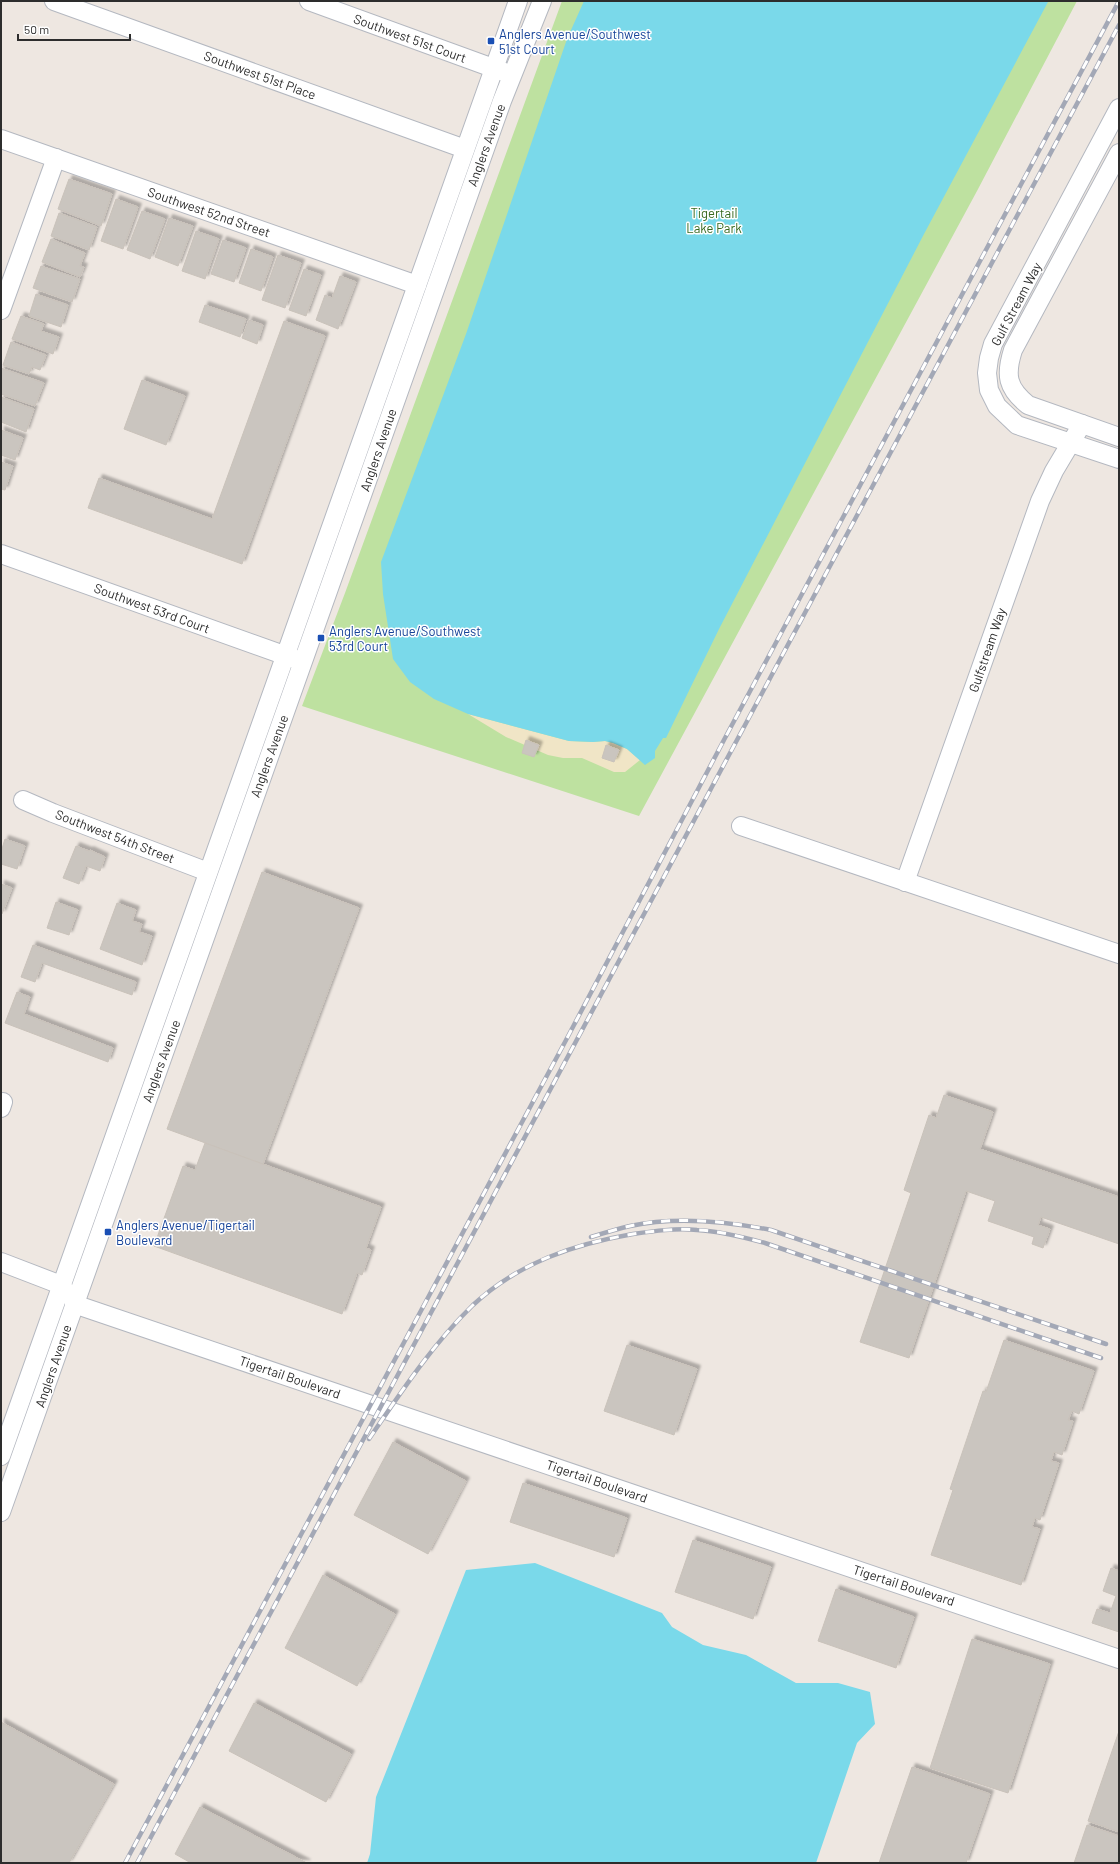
<svg xmlns="http://www.w3.org/2000/svg" width="1120" height="1864" font-family="Barlow,sans-serif">
<style>
.green{fill:#bee1a0}
.sand{fill:#f0e5c6}
.water{fill:#7ad9ea}
.building{fill:#cac5bf;stroke:#c9c2ba;filter:url(#shadow)}
.lines{fill:none;stroke-linecap:round;stroke-linejoin:round}
.minor-casing{stroke:#b4b8c0;stroke-width:20}
.minor{stroke:#fff;stroke-width:18}
.rail-casing{stroke:#a3a8b6;stroke-width:4.5}
.rail{stroke:#fff;stroke-width:3;stroke-dasharray:9;stroke-linecap:butt}
.transit-dot{fill:#1a4fb4;stroke:#fff;stroke-width:1.5}
.labels{text-anchor:middle;dominant-baseline:central;stroke-width:3;stroke-linejoin:round;paint-order:stroke}
.transit-label{font-size:13px;fill:#164399;stroke:#fff;text-anchor:start}
.street-label{font-size:13px;fill:#2d2d2d;stroke:#fff}
.park-label{font-size:13px;fill:#37691f;stroke:#fff}
</style>
<defs>
<filter id="shadow"><feDropShadow dx="3.5" dy="-3.5" stdDeviation="1" flood-color="#0004"/></filter>
</defs>
<rect width="100%" height="100%" fill="#eee7e1"/>
<path class="green" d="M 562,1 L 1077,1 L 977,191 L 639,816 L 302,706 L 345,593 Z"/>
<path class="sand" d="M 468,714 L 569,741 L 593,742 L 605,741 L 613,743 L 627,749 L 640,760 L 625,772 L 614,772 L 582,758 L 563,758 L 548,755 L 506,737 Z"/>
<g class="water">
<path d="M 584,1 L 1048,2 L 924,234 L 719,629 L 666,738 L 663,738 L 655,751 L 655,758 L 645,765 L 627,749 L 613,743 L 605,741 L 593,742 L 569,741 L 468,714 L 434,699 L 410,682 L 393,659 L 383,594 L 381,562 L 466,334 L 567,39 Z"/>
<path d="M 535,1563 L 662,1613 L 672,1627 L 703,1645 L 746,1655 L 796,1683 L 838,1683 L 870,1692 L 875,1724 L 857,1743 L 816,1863 L 367,1863 L 370,1854 L 376,1797 L 466,1570 Z"/>
</g>
<g class="building">
<path d="M 69,179 L 112,194 L 101,226 L 58,209 Z"/>
<path d="M 116,199 L 138,207 L 123,249 L 101,241 Z"/>
<path d="M 142,211 L 165,219 L 150,259 L 127,250 Z"/>
<path d="M 59,213 L 97,227 L 89,250 L 51,236 Z"/>
<path d="M 169,218 L 193,226 L 178,266 L 155,257 Z"/>
<path d="M 196,231 L 219,239 L 205,279 L 182,271 Z"/>
<path d="M 51,239 L 85,253 L 80,266 L 84,267 L 80,277 L 42,262 Z"/>
<path d="M 223,240 L 246,248 L 234,282 L 211,274 Z"/>
<path d="M 251,249 L 273,257 L 261,291 L 239,283 Z"/>
<path d="M 278,255 L 301,263 L 285,308 L 262,300 Z"/>
<path d="M 41,266 L 80,279 L 72,302 L 33,288 Z"/>
<path d="M 304,269 L 321,275 L 306,316 L 289,310 Z"/>
<path d="M 340,276 L 356,282 L 338,329 L 316,320 L 325,295 L 332,298 Z"/>
<path d="M 36,294 L 68,305 L 61,327 L 29,316 Z"/>
<path d="M 205,305 L 246,319 L 240,337 L 199,322 Z"/>
<path d="M 21,316 L 44,324 L 41,331 L 59,337 L 53,354 L 12,339 Z"/>
<path d="M 249,320 L 263,325 L 257,344 L 242,338 Z"/>
<path d="M 284,321 L 325,336 L 242,564 L 88,508 L 99,478 L 212,519 Z"/>
<path d="M 11,342 L 46,355 L 40,370 L 32,367 L 29,374 L 3,365 Z"/>
<path d="M 1,368 L 44,383 L 35,406 L 1,394 Z"/>
<path d="M 142,380 L 185,396 L 166,445 L 124,429 Z"/>
<path d="M 1,397 L 34,409 L 26,432 L 1,422 Z"/>
<path d="M 1,430 L 23,438 L 15,460 L 1,455 Z"/>
<path d="M 1,462 L 13,466 L 5,490 L 1,489 Z"/>
<path d="M 526,740 L 539,745 L 534,757 L 522,753 Z"/>
<path d="M 606,745 L 619,750 L 614,762 L 602,758 Z"/>
<path d="M 5,839 L 25,846 L 17,869 L 1,864 L 1,852 Z"/>
<path d="M 76,846 L 89,851 L 90,850 L 105,857 L 100,871 L 86,866 L 79,884 L 63,878 Z"/>
<path d="M 262,872 L 359,908 L 263,1164 L 167,1129 Z"/>
<path d="M 1,884 L 12,888 L 2,914 L 1,914 Z"/>
<path d="M 56,902 L 78,910 L 69,935 L 47,928 Z"/>
<path d="M 117,903 L 136,910 L 132,921 L 142,924 L 139,932 L 152,936 L 142,965 L 100,949 Z"/>
<path d="M 33,945 L 136,982 L 132,995 L 42,963 L 35,982 L 21,977 Z"/>
<path d="M 17,992 L 30,997 L 24,1014 L 113,1048 L 108,1062 L 5,1023 Z"/>
<path d="M 944,1095 L 993,1112 L 980,1149 L 1119,1197 L 1119,1244 L 1041,1217 L 1038,1225 L 1050,1229 L 1043,1248 L 1032,1244 L 1034,1237 L 988,1221 L 995,1201 L 966,1191 L 909,1358 L 860,1342 L 911,1193 L 904,1190 L 929,1115 L 936,1118 Z"/>
<path d="M 205,1143 L 381,1207 L 366,1248 L 371,1250 L 362,1275 L 357,1273 L 342,1314 L 154,1246 L 183,1166 L 195,1170 Z"/>
<path d="M 1004,1340 L 1094,1371 L 1079,1414 L 1072,1411 L 1068,1420 L 1073,1421 L 1062,1455 L 1054,1452 L 1051,1461 L 1059,1463 L 1040,1520 L 1035,1518 L 1032,1527 L 1040,1529 L 1021,1585 L 931,1555 L 953,1490 L 950,1489 L 983,1391 L 986,1392 Z"/>
<path d="M 627,1345 L 697,1369 L 674,1435 L 604,1411 Z"/>
<path d="M 393,1442 L 466,1481 L 428,1554 L 354,1515 Z"/>
<path d="M 523,1483 L 627,1518 L 614,1557 L 510,1522 Z"/>
<path d="M 693,1540 L 771,1567 L 753,1619 L 675,1592 Z"/>
<path d="M 1111,1568 L 1119,1571 L 1119,1632 L 1092,1623 L 1097,1609 L 1110,1613 L 1116,1596 L 1103,1591 Z"/>
<path d="M 323,1575 L 395,1614 L 357,1686 L 285,1648 Z"/>
<path d="M 836,1589 L 914,1617 L 896,1668 L 818,1641 Z"/>
<path d="M 972,1639 L 1050,1664 L 1008,1793 L 930,1768 Z"/>
<path d="M 254,1703 L 351,1754 L 326,1802 L 229,1751 Z"/>
<path d="M 1,1722 L 114,1784 L 69,1863 L 1,1863 Z"/>
<path d="M 1119,1731 L 1119,1832 L 1088,1821 Z"/>
<path d="M 912,1767 L 990,1794 L 966,1863 L 879,1863 Z"/>
<path d="M 200,1807 L 307,1863 L 191,1863 L 175,1854 Z"/>
<path d="M 1087,1825 L 1119,1836 L 1119,1863 L 1074,1863 Z"/>
</g>
<g class="lines">
<defs>
<g id="minor">
<path d="M 54,1 L 465,149"/>
<path d="M 309,1 L 504,72"/>
<path d="M 1119,108 L 993,344 L 989,358 L 987,373 L 989,390 L 997,406 L 1017,425 L 1119,459"/>
<path d="M 1,139 L 417,285"/>
<path d="M 1119,153 L 1013,350 C 1005,375 1007,388 1028,405 L 1119,437"/>
<path d="M 1,310 L 56,158"/>
<path d="M 1,554 L 295,659"/>
<path d="M 23,800 L 53,813 L 208,872"/>
<path d="M 741,826 L 1119,954"/>
<path d="M 905,882 L 1040,501 L 1054,471 L 1082,424"/>
<path d="M 1,1108 L 3,1102"/>
<path d="M 1,1262 L 61,1285 L 68,1295"/>
<path d="M 74,1304 L 1119,1659"/>
<path d="M 1,1456 L 518,1"/>
<path d="M 1,1512 L 502,101 L 542,1"/>
</g>
</defs>
<use href="#minor" class="minor-casing"/>
<use href="#minor" class="minor"/>
<defs>
<g id="rail">
<path d="M 591,1237 C 604,1233 617,1229 630,1226 C 676,1216 725,1221 771,1230 L 1106,1344"/>
<path d="M 369,1439 C 401,1392 432,1345 473,1305 C 518,1263 574,1244 633,1234 C 654,1231 676,1228 697,1230 C 720,1231 743,1237 765,1243 L 1101,1358"/>
<path d="M 125,1863 L 565,1042 L 725,738 L 1119,1"/>
<path d="M 137,1863 L 1119,25"/>
</g>
</defs>
<use href="#rail" class="rail-casing"/>
<use href="#rail" class="rail"/>
</g>
<g class="transit-dot">
<rect x="487" y="37" width="8" height="8" rx="2"/>
<rect x="317" y="634" width="8" height="8" rx="2"/>
<rect x="104" y="1228" width="8" height="8" rx="2"/>
</g>
<g class="labels">
<g class="transit-label">
<text x="499" y="34">Anglers Avenue/Southwest<tspan x="499" dy="15">51st Court</tspan></text>
<text x="329" y="631">Anglers Avenue/Southwest<tspan x="329" dy="15">53rd Court</tspan></text>
<text x="116" y="1225">Anglers Avenue/Tigertail<tspan x="116" dy="15">Boulevard</tspan></text>
</g>
<g class="street-label">
<text transform="translate(410 38) rotate(20)">Southwest 51st Court</text>
<text transform="translate(260 75) rotate(20)">Southwest 51st Place</text>
<text transform="translate(486 145) rotate(-70)">Anglers Avenue</text>
<text transform="translate(209 212) rotate(19)">Southwest 52nd Street</text>
<text transform="translate(1016 304) rotate(-62)">Gulf Stream Way</text>
<text transform="translate(378 450) rotate(-71)">Anglers Avenue</text>
<text transform="translate(152 608) rotate(20)">Southwest 53rd Court</text>
<text transform="translate(987 650) rotate(-71)">Gulfstream Way</text>
<text transform="translate(269 756) rotate(-70)">Anglers Avenue</text>
<text transform="translate(115 836) rotate(21)">Southwest 54th Street</text>
<text transform="translate(161 1061) rotate(-70)">Anglers Avenue</text>
<text transform="translate(53 1366) rotate(-71)">Anglers Avenue</text>
<text transform="translate(290 1377) rotate(19)">Tigertail Boulevard</text>
<text transform="translate(597 1481) rotate(19)">Tigertail Boulevard</text>
<text transform="translate(904 1585) rotate(18)">Tigertail Boulevard</text>
</g>
<g class="park-label">
<text x="714" y="213">Tigertail<tspan x="714" dy="15">Lake Park</tspan></text>
</g>
</g>
<rect width="1120" height="1864" fill="none" stroke="#2d2d2d" stroke-width="4"/>
<path d="M18 34v6h112v-6" fill="none" stroke="#2d2d2d" stroke-width="2"/>
<text x="24" y="34" font-size="12" fill="#2d2d2d" stroke="#ffffff" stroke-width="3" paint-order="stroke">50 m</text>
</svg>
